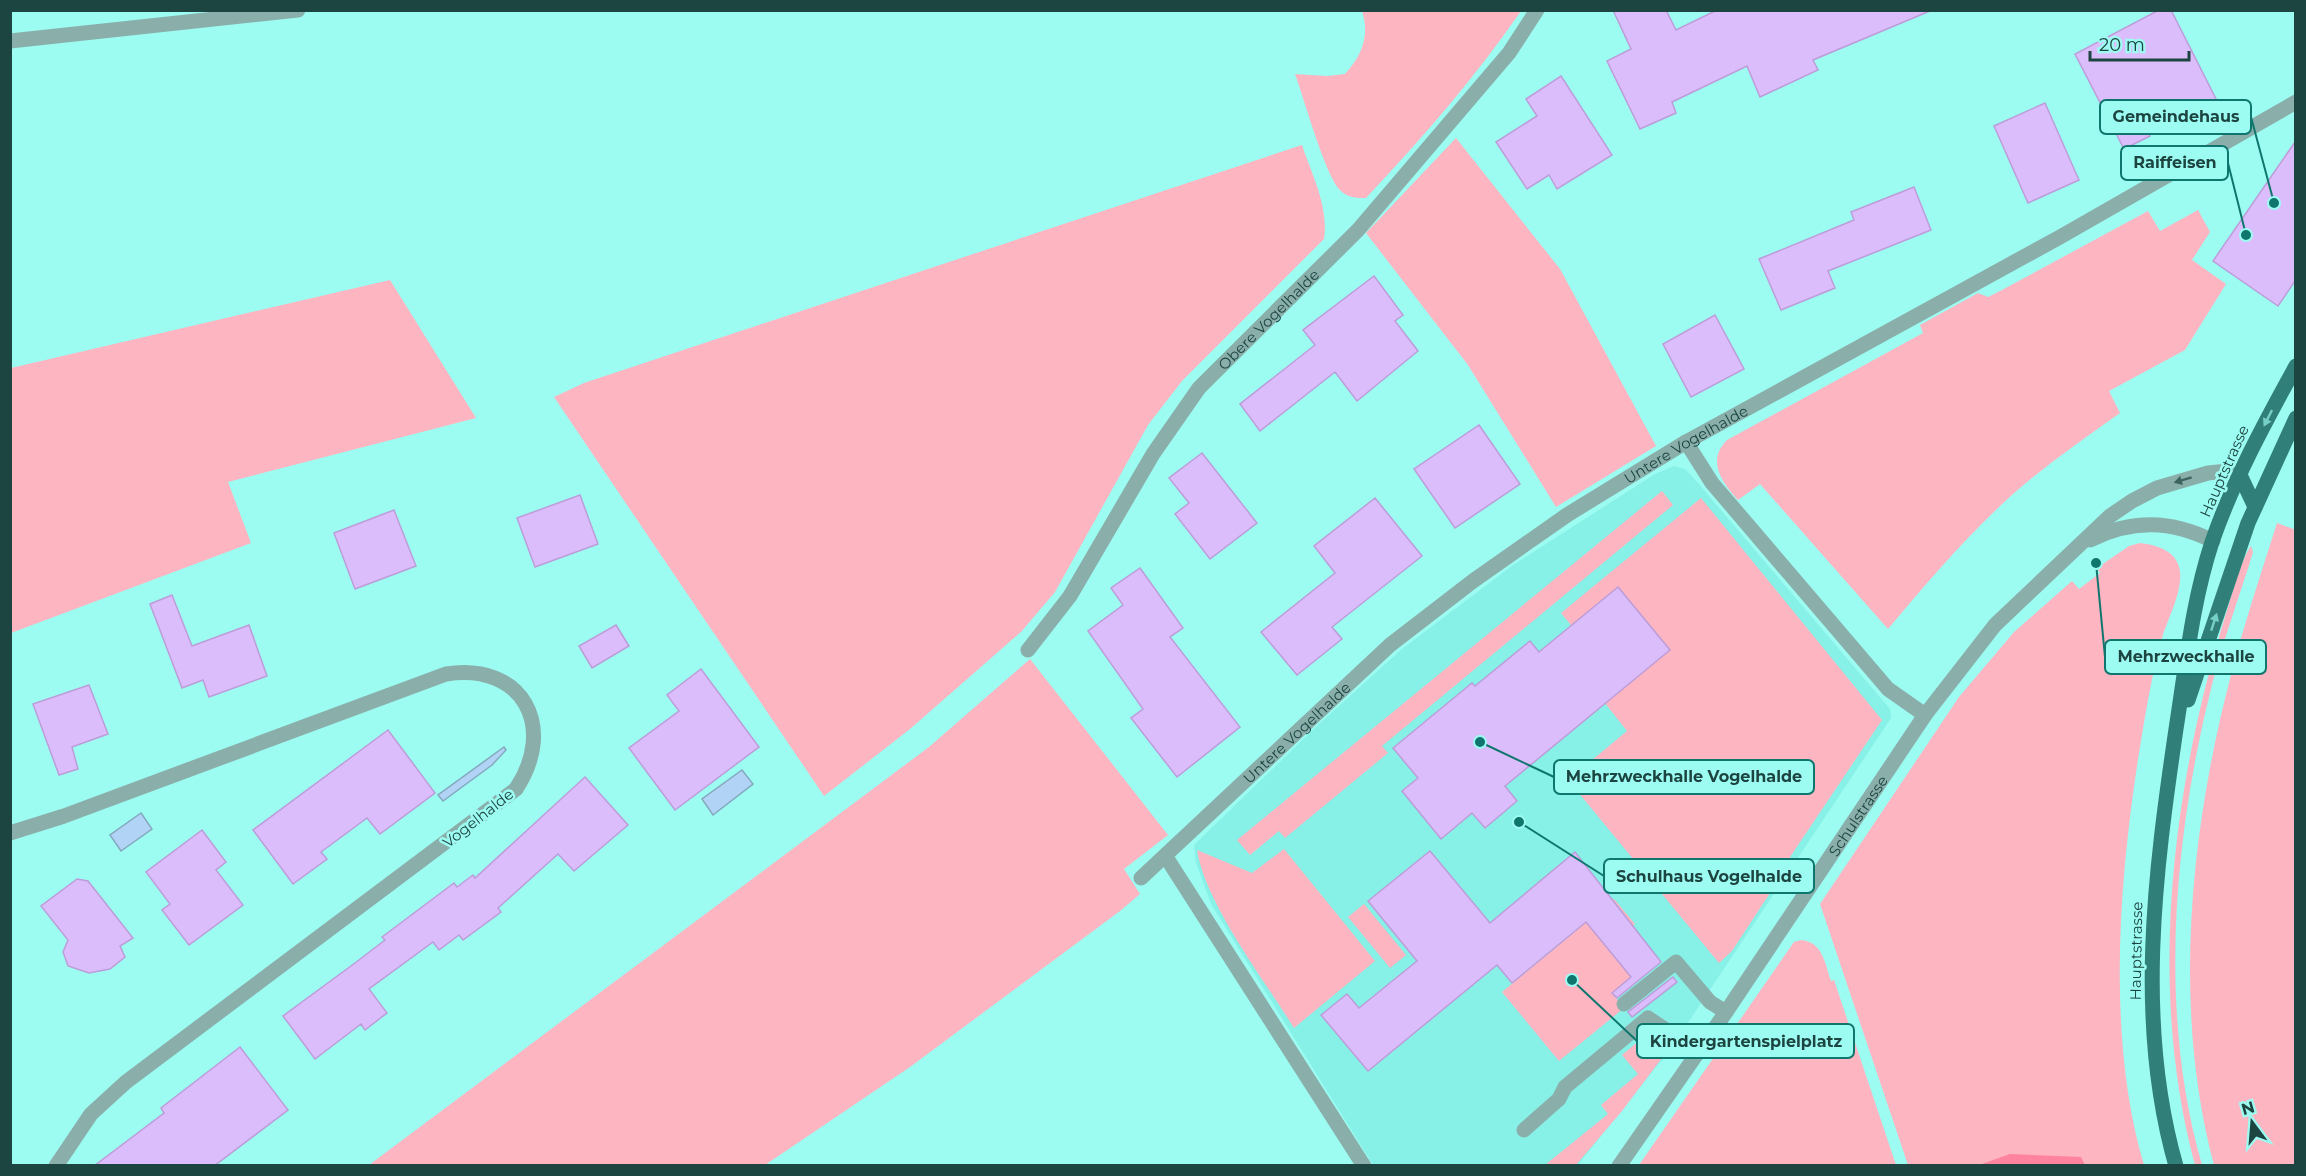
<svg xmlns="http://www.w3.org/2000/svg" width="2306" height="1176" font-family="Montserrat,sans-serif">
<style>
.built{fill:#87f0e7}
.green{fill:#fdb5c1}
.forest{fill:#fe839e}
.water{fill:#b1d4f6;stroke:#84a9bf;stroke-width:1.5}
.building{fill:#dcbdfb;stroke:#bc9dd9;stroke-width:1.5}
.lines{fill:none;stroke-linecap:round;stroke-linejoin:round}
.minor{stroke:#8aafab;stroke-width:15}
.major{stroke:#307f79;stroke-width:15}
.oneway{fill:#77d0c8}
.oneway2{fill:#3d6460}
.labels{text-anchor:middle;dominant-baseline:central;stroke-width:5;stroke-linejoin:round;paint-order:stroke}
.street-label{font-size:15px;fill:#1c4440;stroke:#9dfcf2}
.leader{fill:none;stroke:#0f766e;stroke-width:2}
.callout-dot{fill:#0f766e;stroke:#9dfcf2;stroke-width:2}
.callout{fill:#9dfcf2;stroke:#0f766e;stroke-width:2}
.callout-label{font-size:16px;text-anchor:middle;font-weight:bold;fill:#1c4440}
</style>
<rect width="100%" height="100%" fill="#9dfcf2"/>
<path class="built" d="M 1674,466 L 1685,469 L 1698,483 L 1890,709 L 1891,718 L 1669,1051 L 1578,1165 L 1373,1165 L 1211,904 L 1196,863 L 1194,845 L 1319,724 L 1402,649 L 1513,565 L 1655,474 Z"/>
<g class="green">
<path d="M 1362,11 L 1521,11 C 1475,78 1422,138 1366,198 C 1356,198 1348,198 1340,190 C 1325,175 1304,98 1295,74 L 1327,76 L 1345,74 C 1362,56 1370,35 1362,11 Z"/>
<path d="M 1456,138 L 1560,269 L 1656,446 L 1556,507 L 1468,365 L 1366,233 Z"/>
<path d="M 1302,145 C 1312,175 1329,207 1324,239 L 1182,381 L 1148,425 L 1055,592 L 1021,632 L 910,729 L 824,796 L 554,397 L 584,383 Z"/>
<path d="M 2198,210 L 2210,232 L 2192,260 L 2226,284 L 2185,350 L 2109,391 L 2120,413 C 2079,442 2037,471 2000,506 C 1960,544 1924,586 1888,629 L 1760,484 L 1738,500 C 1722,482 1706,461 1727,440 L 1923,333 L 1920,325 L 1978,293 L 1988,297 L 2002,290 L 2148,211 L 2160,231 Z"/>
<path d="M 390,280 L 476,418 L 228,482 L 251,543 L 11,633 L 11,368 Z"/>
<path d="M 1662,491 L 1673,505 L 1382,746 L 1388,753 L 1285,838 L 1279,831 L 1250,855 L 1237,840 Z"/>
<path d="M 1701,498 L 1882,720 L 1790,857 L 1791,861 L 1732,951 L 1719,963 L 1568,780 L 1627,731 L 1597,693 L 1615,678 L 1561,613 Z"/>
<path d="M 2277,523 L 2296,530 L 2295,1165 L 2214,1165 C 2172,1009 2190,831 2231,675 C 2244,624 2261,574 2277,523 Z"/>
<path d="M 2140,543 C 2157,545 2178,551 2180,572 C 2182,593 2168,618 2162,638 C 2156,658 2152,679 2148,700 C 2122,843 2102,1024 2144,1165 L 1908,1165 L 1820,904 L 1959,697 L 2014,632 L 2072,581 L 2079,589 L 2100,573 L 2097,568 L 2129,546 Z"/>
<path d="M 2251,546 L 2253,552 C 2241,592 2226,632 2215,673 C 2174,830 2157,1009 2202,1165 L 2195,1165 C 2148,991 2171,797 2222,627 C 2228,609 2241,558 2251,546 Z"/>
<path d="M 1030,659 L 1168,835 L 1124,869 L 1140,894 L 1120,911 L 910,1067 L 765,1165 L 369,1165 L 929,747 Z"/>
<path d="M 1284,849 L 1375,961 L 1294,1028 C 1265,981 1205,903 1197,850 L 1252,873 Z"/>
<path d="M 1614,899 L 1635,924 L 1607,947 L 1631,977 L 1612,993 L 1624,1008 L 1559,1061 L 1502,992 Z"/>
<path d="M 1364,904 L 1406,955 L 1390,968 L 1348,917 Z"/>
<path d="M 1801,940 C 1823,942 1825,964 1831,981 L 1834,980 L 1896,1165 L 1639,1165 L 1794,942 Z"/>
<path d="M 1650,1038 L 1658,1040 L 1668,1050 L 1622,1111 L 1576,1165 L 1545,1165 L 1608,1114 L 1601,1105 L 1638,1074 L 1622,1055 L 1641,1039 Z"/>
</g>
<path class="forest" d="M 2010,1154 L 2081,1157 L 2085,1165 L 1979,1165 Z"/>
<g class="water">
<path d="M 504,747 L 506,750 L 492,765 L 443,801 L 438,795 Z"/>
<path d="M 742,770 L 753,784 L 713,815 L 702,799 Z"/>
<path d="M 141,813 L 152,829 L 121,851 L 110,835 Z"/>
</g>
<g class="building">
<path d="M 1613,10 L 1666,10 L 1676,30 L 1717,10 L 1930,11 L 1813,60 L 1818,70 L 1760,97 L 1747,66 L 1672,102 L 1676,113 L 1640,129 L 1607,61 L 1631,49 Z"/>
<path d="M 2159,10 L 2171,10 L 2217,101 L 2149,133 L 2150,136 L 2124,149 L 2075,54 Z"/>
<path d="M 1561,76 L 1612,155 L 1557,189 L 1549,175 L 1527,189 L 1496,142 L 1537,116 L 1526,99 Z"/>
<path d="M 2045,103 L 2079,180 L 2028,203 L 1994,126 Z"/>
<path d="M 2295,142 L 2295,281 L 2278,306 L 2213,261 Z"/>
<path d="M 1914,187 L 1931,230 L 1828,271 L 1835,288 L 1781,310 L 1759,259 L 1854,220 L 1851,212 Z"/>
<path d="M 1374,276 L 1403,315 L 1395,321 L 1418,351 L 1357,401 L 1335,372 L 1260,431 L 1240,404 L 1315,345 L 1303,330 Z"/>
<path d="M 1715,315 L 1744,369 L 1691,397 L 1663,344 Z"/>
<path d="M 1479,425 L 1520,484 L 1455,528 L 1414,469 Z"/>
<path d="M 1202,453 L 1257,523 L 1210,559 L 1175,514 L 1189,503 L 1169,478 Z"/>
<path d="M 580,495 L 598,544 L 535,567 L 517,518 Z"/>
<path d="M 1375,498 L 1422,556 L 1332,627 L 1342,639 L 1297,675 L 1261,632 L 1335,573 L 1314,546 Z"/>
<path d="M 394,510 L 416,566 L 355,589 L 334,533 Z"/>
<path d="M 1140,568 L 1183,628 L 1170,637 L 1240,727 L 1177,777 L 1131,718 L 1143,709 L 1088,631 L 1123,605 L 1111,588 Z"/>
<path d="M 1618,587 L 1670,650 L 1505,786 L 1517,801 L 1485,828 L 1472,813 L 1441,839 L 1402,791 L 1418,778 L 1393,748 L 1472,683 L 1475,686 L 1530,641 L 1539,652 Z"/>
<path d="M 172,595 L 192,646 L 249,625 L 267,676 L 209,697 L 203,680 L 182,688 L 150,604 Z"/>
<path d="M 616,625 L 629,646 L 592,668 L 579,646 Z"/>
<path d="M 701,669 L 759,747 L 675,810 L 629,748 L 679,711 L 667,695 Z"/>
<path d="M 89,685 L 108,734 L 72,747 L 78,769 L 59,775 L 33,704 Z"/>
<path d="M 388,730 L 435,793 L 380,834 L 367,818 L 321,852 L 327,859 L 293,884 L 253,830 Z"/>
<path d="M 585,777 L 628,825 L 574,871 L 558,854 L 498,908 L 501,912 L 463,940 L 459,935 L 439,950 L 433,942 L 369,989 L 387,1013 L 365,1030 L 361,1024 L 315,1059 L 283,1016 L 355,963 L 385,940 L 382,937 L 454,883 L 457,887 L 473,875 L 475,878 Z"/>
<path d="M 202,830 L 226,862 L 216,870 L 243,905 L 189,945 L 162,910 L 170,904 L 146,872 Z"/>
<path d="M 1430,851 L 1490,923 L 1575,852 L 1661,962 L 1617,998 L 1612,993 L 1631,977 L 1586,922 L 1512,983 L 1497,965 L 1368,1071 L 1321,1015 L 1347,994 L 1359,1008 L 1417,961 L 1368,901 Z"/>
<path d="M 77,879 L 88,881 L 133,938 L 120,946 L 125,957 L 110,969 L 89,973 L 68,966 L 63,952 L 68,940 L 41,906 Z"/>
<path d="M 1673,977 L 1677,982 L 1632,1017 L 1628,1012 Z"/>
<path d="M 240,1047 L 288,1110 L 214,1166 L 94,1166 L 164,1113 L 161,1108 Z"/>
</g>
<g class="lines">
<g class="minor">
<path d="M 10,41 L 298,10"/>
<path d="M 1686,442 L 1712,483 L 1888,689 L 1925,715"/>
<path d="M 2090,540 C 2132,519 2171,520 2213,541"/>
<path id="s1" d="M 1028,650 L 1070,596 L 1153,454 L 1199,388 L 1358,230 L 1509,53 L 1537,10"/>
<path d="M 10,833 L 64,816 L 446,674 C 523,662 557,727 516,789 L 126,1082 L 91,1114 L 56,1166"/>
<path d="M 1166,857 L 1364,1166"/>
<path id="s2" d="M 1141,878 L 1390,645 L 1473,581 L 1567,515 L 1686,442 L 2060,237 L 2296,102"/>
<path d="M 1624,1004 L 1676,962 L 1710,1002 L 1726,1012"/>
<path d="M 1524,1130 L 1559,1099 L 1565,1087 L 1648,1018 L 1699,1052"/>
<path id="s3" d="M 1619,1166 L 1726,1012 L 1925,715 L 1995,625 L 2110,516 L 2132,501 L 2157,488 L 2208,473 L 2228,471 L 2240,475"/>
</g>
<g class="major">
<path d="M 2240,475 L 2255,507"/>
<path d="M 2188,700 L 2248,523 L 2296,418"/>
<path d="M 2176,1166 C 2135,1023 2155,872 2176,729 C 2186,666 2192,603 2212,542 C 2233,481 2265,422 2296,366"/>
</g>
</g>
<defs><path id="oneway-solid" d="M-6-.8H1V-3.2L6.5 0L1 3.2V.8H-6Z" transform="scale(1.5)"/></defs>
<g class="oneway">
<use href="#oneway-solid" transform="translate(2268 418) rotate(117)"/>
<use href="#oneway-solid" transform="translate(2214 622) rotate(-72)"/>
</g>
<use class="oneway2" href="#oneway-solid" transform="translate(2183 480) rotate(163)"/>
<g class="labels">
<g class="street-label">
<text stroke="none"><textPath href="#s1" startOffset="411">Obere Vogelhalde</textPath></text>
<text stroke="none"><textPath href="#s2" startOffset="699">Untere Vogelhalde</textPath></text>
<text transform="translate(2224 471) rotate(-66)">Hauptstrasse</text>
<text stroke="none"><textPath href="#s2" startOffset="213">Untere Vogelhalde</textPath></text>
<text stroke="none"><textPath href="#s3" startOffset="424">Schulstrasse</textPath></text>
<text transform="translate(478 818) rotate(-38)">Vogelhalde</text>
<text transform="translate(2136 951) rotate(-89)">Hauptstrasse</text>
</g>
</g>
<path class="leader" d="M2274 203L2251 117M2246 235L2228 163M2096 563L2105 657M1480 742L1554 777M1519 822L1604 876M1572 980L1637 1041"/>
<g class="callout-dot">
<circle cx="2274" cy="203" r="6"/>
<circle cx="2246" cy="235" r="6"/>
<circle cx="2096" cy="563" r="6"/>
<circle cx="1480" cy="742" r="6"/>
<circle cx="1519" cy="822" r="6"/>
<circle cx="1572" cy="980" r="6"/>
</g>
<g class="callout">
<rect x="2100" y="100" width="151" height="34" rx="6"/>
<rect x="2121" y="146" width="107" height="34" rx="6"/>
<rect x="2105" y="640" width="161" height="34" rx="6"/>
<rect x="1554" y="760" width="260" height="34" rx="6"/>
<rect x="1604" y="859" width="210" height="34" rx="6"/>
<rect x="1637" y="1024" width="217" height="34" rx="6"/>
</g>
<g class="callout-label">
<text x="2176" y="122">Gemeindehaus</text>
<text x="2175" y="168">Raiffeisen</text>
<text x="2186" y="662">Mehrzweckhalle</text>
<text x="1684" y="782">Mehrzweckhalle Vogelhalde</text>
<text x="1709" y="882">Schulhaus Vogelhalde</text>
<text x="1746" y="1047">Kindergartenspielplatz</text>
</g>
<rect width="2306" height="1176" fill="none" stroke="#1c4440" stroke-width="24"/>
<g transform="translate(2252 1122) rotate(344)" stroke="#9dfcf2" stroke-width="4.5" paint-order="stroke">
<path d="M0-4.5L10 22L0 15L-10 22Z" fill="#1c4440"/>
<text y="-9" font-size="16" font-weight="bold" text-anchor="middle" fill="#1c4440">N</text>
</g>
<path d="M2090 51v9h99v-9" fill="none" stroke="#1c4440" stroke-width="3"/>
<text x="2099" y="51" font-size="18" fill="#1c4440" stroke="#9dfcf2" stroke-width="4.5" paint-order="stroke">20 m</text>
</svg>
